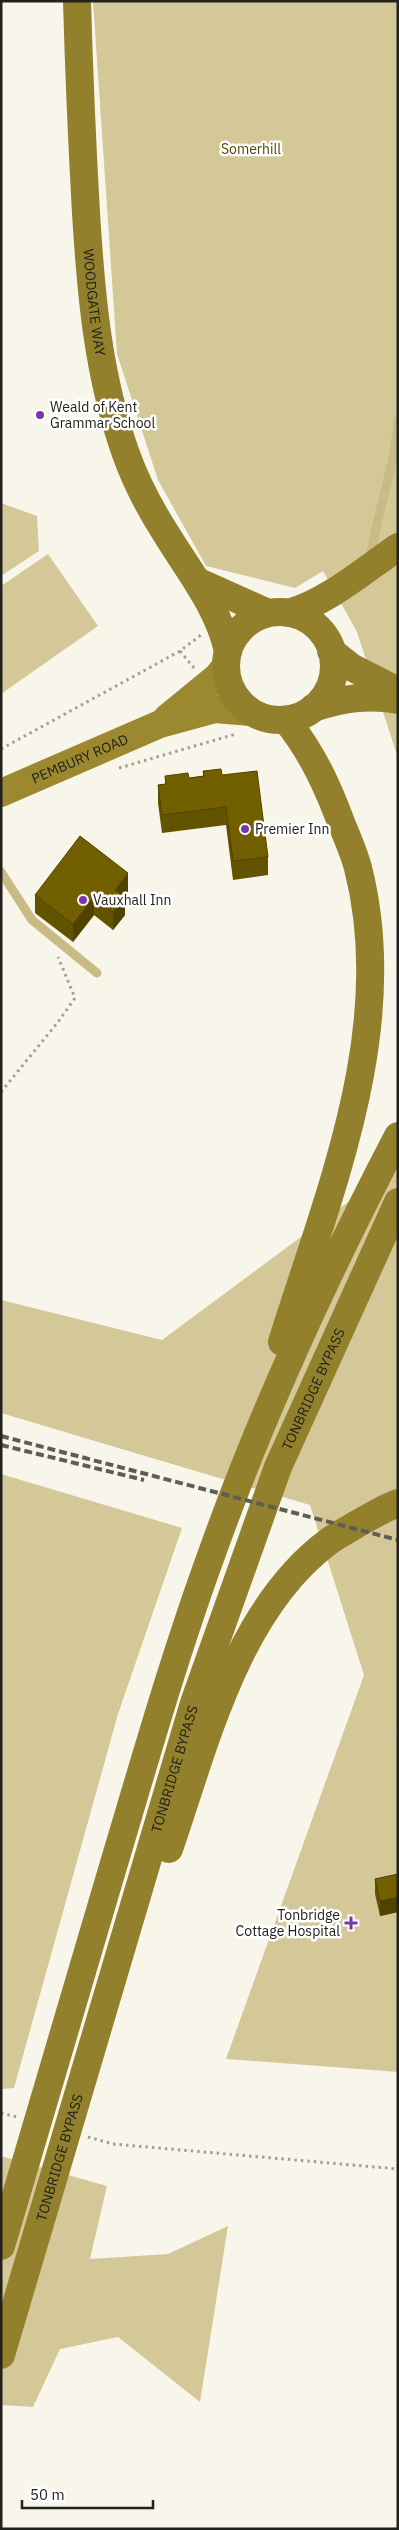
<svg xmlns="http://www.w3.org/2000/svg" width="399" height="2530" font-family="'IBM Plex Sans',sans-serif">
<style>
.green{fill:#d4c898}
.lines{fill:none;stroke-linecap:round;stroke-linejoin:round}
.path{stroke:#a19f97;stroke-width:3;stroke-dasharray:2.5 4;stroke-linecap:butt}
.service{stroke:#c8bb85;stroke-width:9}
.primary{stroke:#9c882f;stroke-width:28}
.trunk{stroke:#92802d;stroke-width:28}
.rail{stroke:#5d5c56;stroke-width:4;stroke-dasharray:8 4;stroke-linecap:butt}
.wall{fill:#625300}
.shaded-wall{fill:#504300}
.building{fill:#726000;stroke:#504300}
.poi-dot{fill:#7736aa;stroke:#fff;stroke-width:2}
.labels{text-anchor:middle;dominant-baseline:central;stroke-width:5;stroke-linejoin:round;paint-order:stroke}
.park-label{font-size:14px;fill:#514402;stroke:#fff}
.street-label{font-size:14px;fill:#22211d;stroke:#fff}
.poi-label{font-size:14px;fill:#22211d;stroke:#fff;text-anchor:start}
</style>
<rect width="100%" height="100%" fill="#f8f6eb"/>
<g class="green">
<path d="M 93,1 L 398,1 L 398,758 L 357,632 L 323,571 L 295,588 L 206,566 L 158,480 L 117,354 Z"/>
<path d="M 1,503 L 37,516 L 39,551 L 1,576 Z"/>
<path d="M 48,554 L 98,626 L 1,694 L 1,586 Z"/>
<path d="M 398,1165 L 398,1726 L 396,1730 L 398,1737 L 398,2072 L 226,2059 L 364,1675 L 310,1505 L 1,1413 L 1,1300 L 162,1340 Z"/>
<path d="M 1,1474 L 182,1528 L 118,1714 L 14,2088 L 1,2089 Z"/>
<path d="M 1,2156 L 107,2186 L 90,2259 L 168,2254 L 228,2226 L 200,2402 L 118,2337 L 60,2349 L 33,2407 L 1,2405 Z"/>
</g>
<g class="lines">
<g class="path">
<path d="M 180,651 L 194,668"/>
<path d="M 1,749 L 180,651 L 201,635"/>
<path d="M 119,768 L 236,734"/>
<path d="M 1,1092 L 58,1022 L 75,998 L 58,957"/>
<path d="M 1,2113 L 17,2117"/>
<path d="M 88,2137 L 113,2144 L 398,2169"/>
</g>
<g class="service">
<path d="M 370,559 C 377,512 395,467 398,420"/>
<path d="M 1,872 L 32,920 L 97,973"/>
</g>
<g class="primary">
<path d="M 167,718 L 217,677 L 226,666"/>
<path id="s1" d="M 1,793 L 160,724 L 215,709 L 251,712"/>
</g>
<g class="trunk">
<path id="s2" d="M 77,1 C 79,72 82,142 86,213 C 91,295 98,376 126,454 C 136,482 149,507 165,532 C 188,570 218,606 228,651"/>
<path d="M 199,582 L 268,613"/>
<circle cx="280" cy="666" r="54"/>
<path d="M 289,613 C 329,601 363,571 398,547"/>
<path d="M 331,651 L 351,667 L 398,691"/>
<path d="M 313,708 C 341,699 368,694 398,700"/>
<path d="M 282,1342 C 329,1192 399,1028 358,868 C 354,853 348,839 342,825 C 328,787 312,752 286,720"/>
<path d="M 169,1849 C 205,1745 236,1611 328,1542 C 337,1535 348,1530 357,1524 C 370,1517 384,1508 398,1503"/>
<path d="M 1,2246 C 38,2120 75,1995 112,1870 C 144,1763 174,1657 212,1553 C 263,1410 328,1270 398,1136"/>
<path id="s3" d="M 1,2355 L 194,1703 L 278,1467 L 398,1202"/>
</g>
<g class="rail">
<path d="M 1,1436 L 398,1540"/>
<path d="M 1,1445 L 144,1480"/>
</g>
</g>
<g class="wall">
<path d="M 203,771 L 222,775 L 268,857 L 268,875 L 233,880 L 226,825 L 162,833 L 158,803 L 158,785 L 165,784 L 165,776 L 189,778 L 203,776 Z"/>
<path d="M 128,892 L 124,897 L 125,915 L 113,930 L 94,915 L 73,942 L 35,913 L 35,895 Z"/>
<path d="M 398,1874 L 398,1912 L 380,1916 L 375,1894 L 375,1879 Z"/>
</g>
<g class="shaded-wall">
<path d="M 128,873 L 128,892 L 115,908 L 115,890 Z"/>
<path d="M 94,897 L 94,915 L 73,942 L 73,924 Z"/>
<path d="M 125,897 L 125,915 L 113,930 L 113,912 Z"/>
<path d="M 398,1897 L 398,1912 L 380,1916 L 380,1901 Z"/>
</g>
<g class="building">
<path d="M 221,769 L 222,775 L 257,771 L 268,857 L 233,861 L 226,807 L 162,815 L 158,785 L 166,784 L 165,776 L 188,773 L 189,778 L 204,776 L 203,771 Z"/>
<path d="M 80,836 L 128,873 L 115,890 L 125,897 L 113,912 L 94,897 L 73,924 L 35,895 Z"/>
<path d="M 398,1874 L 398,1897 L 380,1901 L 375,1879 Z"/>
</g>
<g class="poi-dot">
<circle cx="40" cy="415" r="5"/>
<circle cx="245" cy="829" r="5"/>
<circle cx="83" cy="900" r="5"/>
<path d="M348.5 1915.5h5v5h5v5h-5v5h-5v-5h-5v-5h5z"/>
</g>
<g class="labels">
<g class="park-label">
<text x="251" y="149">Somerhill</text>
</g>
<g class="street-label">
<text stroke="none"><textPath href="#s2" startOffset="302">WOODGATE WAY</textPath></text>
<text stroke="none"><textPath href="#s1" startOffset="86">PEMBURY ROAD</textPath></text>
<text stroke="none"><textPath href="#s3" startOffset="1016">TONBRIDGE BYPASS</textPath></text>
<text stroke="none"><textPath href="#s3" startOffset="611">TONBRIDGE BYPASS</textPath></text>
<text stroke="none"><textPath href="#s3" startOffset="206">TONBRIDGE BYPASS</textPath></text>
</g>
<g class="poi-label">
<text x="50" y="407">Weald of Kent<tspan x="50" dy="16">Grammar School</tspan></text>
<text x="255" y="829">Premier Inn</text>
<text x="93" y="900">Vauxhall Inn</text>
<text x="340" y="1915" text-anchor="end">Tonbridge<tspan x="340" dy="16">Cottage Hospital</tspan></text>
</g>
</g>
<rect width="399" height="2530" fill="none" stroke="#22211d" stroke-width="5"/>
<path d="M22 2500v8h131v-8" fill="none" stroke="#22211d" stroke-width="2.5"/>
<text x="30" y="2500" font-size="15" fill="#22211d" stroke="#ffffff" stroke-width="4" paint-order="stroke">50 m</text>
</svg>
